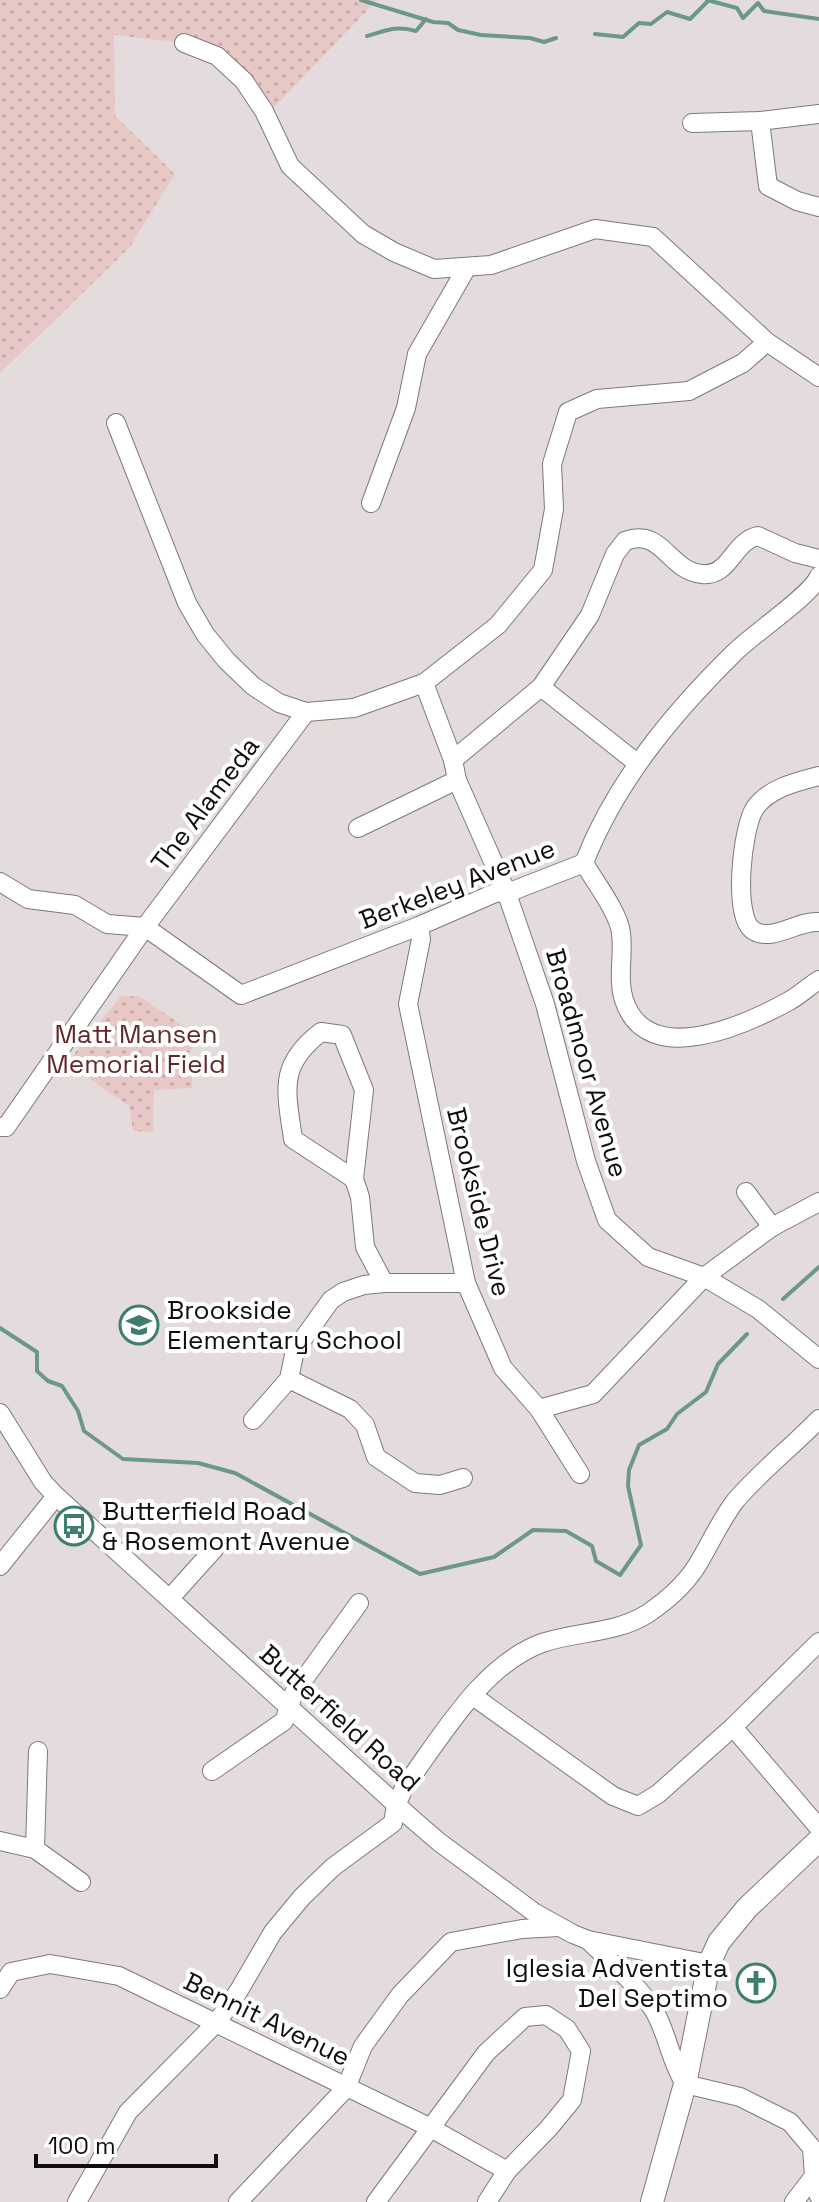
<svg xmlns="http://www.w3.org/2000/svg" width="819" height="2202" font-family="'Space Grotesk',sans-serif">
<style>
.grass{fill:url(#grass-dots)}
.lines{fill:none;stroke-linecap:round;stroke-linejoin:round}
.stream{stroke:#6c988c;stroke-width:4}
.minor-casing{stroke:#807878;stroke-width:20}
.major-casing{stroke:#807878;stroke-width:24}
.minor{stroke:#fff;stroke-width:18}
.major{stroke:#fff;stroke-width:22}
.labels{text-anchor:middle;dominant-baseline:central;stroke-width:8;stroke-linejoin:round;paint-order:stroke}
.street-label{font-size:26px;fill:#0f0d0d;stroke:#fff}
.park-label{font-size:26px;fill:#61292c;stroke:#fff}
.poi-label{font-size:26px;fill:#0f0d0d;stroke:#fff;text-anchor:start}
</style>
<defs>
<pattern id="grass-dots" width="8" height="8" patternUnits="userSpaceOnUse" patternTransform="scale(2)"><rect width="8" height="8" fill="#e7c8c7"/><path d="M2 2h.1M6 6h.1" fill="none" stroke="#c5abaa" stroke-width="1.8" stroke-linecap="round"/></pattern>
</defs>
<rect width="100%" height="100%" fill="#e4dcdc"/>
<g class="grass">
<path d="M 0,0 L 377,0 L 266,116 L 244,81 L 184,43 L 114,35 L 115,116 L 175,174 L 129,248 L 0,373 Z"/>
<path d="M 121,996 L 139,996 L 201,1038 L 185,1058 L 199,1064 L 192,1077 L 192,1088 L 154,1090 L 153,1132 L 133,1131 L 129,1106 L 67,1063 Z"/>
</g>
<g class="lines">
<g class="stream">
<path d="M 361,0 L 433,22 L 448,23 L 458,30 L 481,35 L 530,38 L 544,42 L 556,38"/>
<path d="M 707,0 L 737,8 L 743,18 L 758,3 L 764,11 L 819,19"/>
<path d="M 595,34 L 623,37 L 639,23 L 651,24 L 667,12 L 690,19 L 708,1"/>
<path d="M 367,36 C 385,31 396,25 416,31 L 426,19"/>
<path d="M 783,1299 L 819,1267"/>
<path d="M 0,1328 L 37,1352 L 37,1371 L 48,1381 L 62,1386 L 78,1411 L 84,1431 L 123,1459 L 198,1463 L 235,1473 L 420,1574 L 494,1557 L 533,1530 L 566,1531 L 592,1546 L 596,1561 L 620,1575 L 641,1545 L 628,1486 L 629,1470 L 639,1445 L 667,1429 L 677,1414 L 706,1392 L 718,1364 L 747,1334"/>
</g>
<defs>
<g id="minor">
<path d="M 184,43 L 217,56 L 244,81 L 264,111 L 290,166 L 363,234 L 394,252 L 434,269 L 491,265 L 595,229 L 653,237 L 767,342 L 819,377"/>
<path d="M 760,121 L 768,186 L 797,201 L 819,207"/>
<path d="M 692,123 L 760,121 L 819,114"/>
<path d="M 116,423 L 187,603 L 205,634 L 226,660 L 253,686 L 279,703 L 306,712 L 354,708 L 424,683 L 498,625 L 543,570 L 554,509 L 552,464 L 568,412 L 597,399 L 689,391 L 743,363 L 767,342"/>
<path d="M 371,503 L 406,408 L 417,354 L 467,267"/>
<path d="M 424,683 L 453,760 L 457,780 L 506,891 L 545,1004 L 586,1161 L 607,1220 L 648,1257 L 704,1277 L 758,1309 L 819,1359"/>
<path d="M 541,687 L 637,763"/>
<path d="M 453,760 L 541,687 L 590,615 L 615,554 L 625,541 C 663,527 668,571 702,574 C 730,577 733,541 758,536 L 795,553 L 819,559"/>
<path d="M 819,776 C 796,782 769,788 755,808 C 742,827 732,919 754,931 C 774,942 798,920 819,922"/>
<path d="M 358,828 L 457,780"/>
<path d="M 584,863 C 595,882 619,913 621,933 C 624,955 617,978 624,1000 C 647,1071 747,1024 789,1001 C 800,995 809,986 819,980"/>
<path d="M 0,882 L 28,899 L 75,905 L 107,924 L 145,927 L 241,995 L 419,926 L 495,893 L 515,890 L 584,863 C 615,783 672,714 733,654 C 751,635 812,595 819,576"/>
<path d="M 419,926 L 421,939 L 408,1004 L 466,1283 L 503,1368 L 539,1409 L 580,1474"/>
<path d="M 321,1032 L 342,1035 L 364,1090 L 354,1179 L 293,1139 C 286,1090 278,1065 321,1032 Z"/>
<path d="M 0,1127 L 6,1127 L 145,927 L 306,712"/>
<path d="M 354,1179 L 360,1197 L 365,1247 L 384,1283"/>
<path d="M 746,1192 L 772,1227"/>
<path d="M 289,1379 L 350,1409 L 365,1425 L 376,1457 L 415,1483 L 440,1485 L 463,1478"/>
<path d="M 539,1409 L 593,1394 L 704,1277 L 772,1227 L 819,1202"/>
<path d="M 0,1413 L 43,1482 L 56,1496 L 410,1817 L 439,1842 L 535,1913 L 573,1934 L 588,1940 L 709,1964"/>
<path d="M 253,1420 L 289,1379 L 295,1350 L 331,1300 L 343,1292 L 364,1285 L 384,1283 L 466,1283"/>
<path d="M 0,1566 L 56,1496"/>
<path d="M 171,1597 L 215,1548"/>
<path d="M 473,1696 L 613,1796 L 638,1806 L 658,1794 L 733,1727 L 819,1642"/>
<path d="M 733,1727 L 819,1828"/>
<path d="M 212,1771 L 284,1721 L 294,1693 L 359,1603"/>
<path d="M 0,1841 L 35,1849 L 81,1882"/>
<path d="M 35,1849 L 38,1751"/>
<path d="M 588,1940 C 611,1963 640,1986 656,2014 C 668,2037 671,2062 685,2084 L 740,2097 L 790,2122 L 812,2148 L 814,2176 L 819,2196"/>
<path d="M 0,1989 L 11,1972 L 50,1964 L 119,1976 L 429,2127 L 507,2171"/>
<path d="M 77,2202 L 128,2112 L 217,2022 L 238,1992 L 273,1932 L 302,1897 L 333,1867 L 393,1823 L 396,1805 L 405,1786 C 442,1736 482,1665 542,1643 C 577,1631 615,1634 647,1614 C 668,1600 690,1580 702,1557 C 713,1538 722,1518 736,1500 C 761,1471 792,1447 819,1419"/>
<path d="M 238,2202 L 346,2088 L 363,2046 L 400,1995 L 451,1942 L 522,1929 L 559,1927"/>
<path d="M 376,2202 L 486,2053 L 525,2017 L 546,2015 L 567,2029 L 581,2051 L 572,2100 L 548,2129 L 507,2171 L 487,2202"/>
<path d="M 794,2202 L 814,2176"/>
</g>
<path id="major" d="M 652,2202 L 685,2084 L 709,1964 L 719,1942 L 747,1908 L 819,1840"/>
</defs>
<use href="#minor" class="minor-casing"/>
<use href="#major" class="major-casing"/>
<use href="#minor" class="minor"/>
<use href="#major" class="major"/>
</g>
<defs>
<symbol id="school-ring" viewBox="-11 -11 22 22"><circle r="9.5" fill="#fff" stroke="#3d7e6e" stroke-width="1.5"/><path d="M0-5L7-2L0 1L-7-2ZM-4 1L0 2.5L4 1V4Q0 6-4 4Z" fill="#3d7e6e"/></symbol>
<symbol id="bus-ring" viewBox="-11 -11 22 22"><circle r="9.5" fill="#fff" stroke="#3d7e6e" stroke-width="1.5"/><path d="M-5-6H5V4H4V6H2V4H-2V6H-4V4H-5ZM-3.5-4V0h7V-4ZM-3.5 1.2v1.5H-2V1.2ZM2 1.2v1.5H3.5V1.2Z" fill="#3d7e6e"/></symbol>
<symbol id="church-ring" viewBox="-11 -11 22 22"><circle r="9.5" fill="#fff" stroke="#3d7e6e" stroke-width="1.5"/><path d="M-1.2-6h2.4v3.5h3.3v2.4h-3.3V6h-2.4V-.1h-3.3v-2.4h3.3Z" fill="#3d7e6e"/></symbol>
</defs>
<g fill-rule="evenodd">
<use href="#school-ring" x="117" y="1303" width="44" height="44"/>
<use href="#bus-ring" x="52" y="1504" width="44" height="44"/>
<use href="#church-ring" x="734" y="1961" width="44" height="44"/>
</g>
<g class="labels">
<g class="street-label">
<text transform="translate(205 804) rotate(-53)">The Alameda</text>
<text transform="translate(457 884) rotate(-21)">Berkeley Avenue</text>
<text transform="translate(587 1063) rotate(74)">Broadmoor Avenue</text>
<text transform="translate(479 1202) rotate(76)">Brookside Drive</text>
<text transform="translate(340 1718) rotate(42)">Butterfield Road</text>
<text transform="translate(267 2019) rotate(26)">Bennit Avenue</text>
</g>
<g class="park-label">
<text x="136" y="1034">Matt Mansen<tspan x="136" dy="30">Memorial Field</tspan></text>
</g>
<g class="poi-label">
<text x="167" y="1310">Brookside<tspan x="167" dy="30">Elementary School</tspan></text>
<text x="102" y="1511">Butterfield Road<tspan x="102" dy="30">&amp; Rosemont Avenue</tspan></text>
<text x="728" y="1968" text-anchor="end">Iglesia Adventista<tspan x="728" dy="30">Del Septimo</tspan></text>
</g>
</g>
<path d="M36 2154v12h180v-12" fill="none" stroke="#0f0d0d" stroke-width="4"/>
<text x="48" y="2154" font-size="24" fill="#0f0d0d" stroke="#ffffff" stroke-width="6" paint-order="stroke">100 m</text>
</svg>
